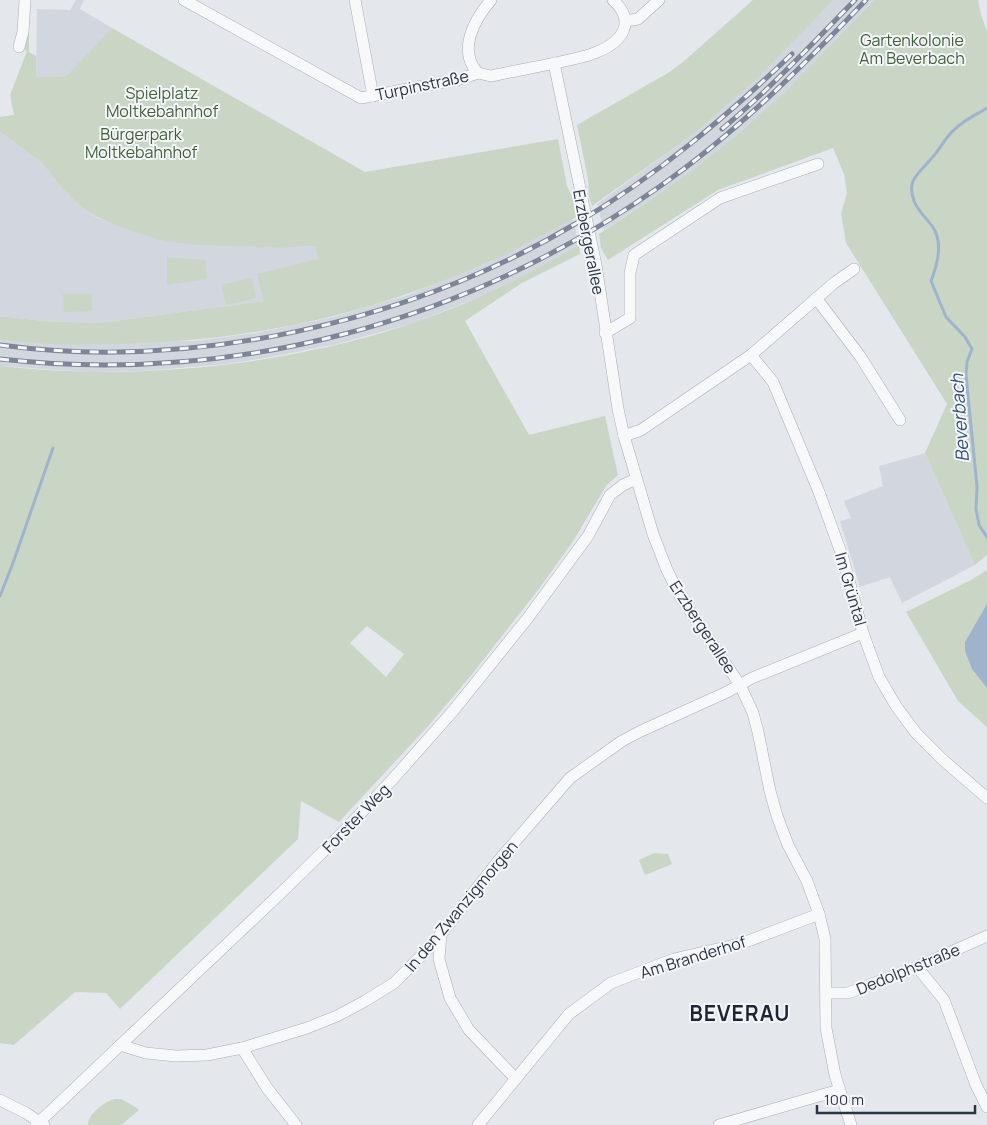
<svg xmlns="http://www.w3.org/2000/svg" width="987" height="1125" font-family="Manrope,sans-serif">
<style>
.built{fill:#d2d6de}
.green{fill:#c9d6c5;fill-rule:evenodd}
.water{fill:#9fb4cc}
.lines{fill:none;stroke-linecap:round;stroke-linejoin:round}
.stream{stroke:#9fb4cc;stroke-width:3}
.minor-casing{stroke:#a9aeb7;stroke-width:12}
.minor{stroke:#f7f8fa;stroke-width:11}
.rail-casing{stroke:#7d8696;stroke-width:5}
.rail{stroke:#f4f6f9;stroke-width:3;stroke-dasharray:9;stroke-linecap:butt}
.labels{text-anchor:middle;dominant-baseline:central;stroke-width:4;stroke-linejoin:round;paint-order:stroke}
.park-label{font-size:16px;fill:#3f6138;stroke:#f4f6f9}
.street-label{font-size:16px;fill:#2b3445;stroke:#f4f6f9}
.water-label{font-size:18px;font-style:italic;fill:#34527a;stroke:#f4f6f9}
.district-label{font-size:21px;font-weight:bold;letter-spacing:1px;fill:#1d2536;stroke:#f4f6f9}
</style>
<rect width="100%" height="100%" fill="#e4e7ec"/>
<g class="built">
<path d="M 76,0 L 84,0 L 80,9 L 112,28 L 66,76 L 36,77 L 37,9 L 70,10 Z"/>
<path d="M 834,0 L 874,0 L 783,94 L 740,132 L 694,169 L 650,200 L 604,230 L 597,204 L 691,136 L 757,79 Z"/>
<path d="M 0,132 L 42,163 L 59,185 L 97,218 L 158,240 L 241,246 L 283,248 L 315,246 L 325,287 L 264,301 L 100,323 L 44,321 L 0,316 Z"/>
<path d="M 573,219 L 579,245 L 528,273 L 491,292 L 417,322 L 337,344 L 260,359 L 226,364 L 142,371 L 88,372 L 0,366 L 0,339 L 195,341 L 256,333 L 333,317 L 408,295 L 479,266 L 514,250 Z"/>
<path d="M 925,453 L 975,565 L 902,603 L 890,577 L 860,587 L 840,521 L 851,518 L 844,501 L 883,486 L 879,466 Z"/>
</g>
<g class="green">
<path d="M 753,0 L 834,0 L 757,79 L 691,136 L 592,206 L 589,196 L 588,179 L 577,125 L 668,73 L 683,62 Z"/>
<path d="M 874,0 L 978,0 L 981,15 L 987,31 L 987,555 L 975,565 L 925,453 L 947,404 L 846,243 L 841,214 L 847,193 L 844,174 L 833,148 L 718,190 L 608,260 L 601,248 L 599,234 L 650,200 L 694,169 L 740,132 L 783,94 Z"/>
<path d="M 29,20 L 29,52 L 36,56 L 36,77 L 66,76 L 112,28 L 365,172 L 558,139 L 567,186 L 573,199 L 576,217 C 568,223 558,227 549,232 C 531,241 514,251 495,259 C 372,315 249,342 113,344 C 76,345 37,345 0,339 L 0,316 L 44,321 L 100,323 L 264,301 L 257,274 L 318,259 L 315,246 L 283,248 L 198,245 L 158,240 L 117,226 L 97,217 L 80,205 L 59,185 L 42,163 L 0,132 L 0,117 L 14,115 L 10,95 L 27,51 L 24,49 L 28,35 Z"/>
<path d="M 579,245 L 580,254 L 522,283 L 465,321 L 529,435 L 605,416 L 618,475 L 606,486 L 572,543 L 538,590 L 473,673 L 430,724 L 339,822 L 301,801 L 298,839 L 120,1009 L 106,993 L 75,992 L 14,1045 L 0,1043 L 0,366 C 158,384 348,360 492,291 C 522,277 550,261 579,245 ZM 367,626 L 404,654 L 386,677 L 350,643 Z"/>
<path d="M 167,257 L 205,260 L 207,279 L 167,285 Z"/>
<path d="M 252,278 L 256,298 L 226,305 L 221,285 Z"/>
<path d="M 63,294 L 91,294 L 92,311 L 64,312 Z"/>
<path d="M 987,570 L 987,727 L 958,701 L 906,612 L 971,580 Z"/>
<path d="M 654,853 L 668,854 L 672,864 L 645,875 L 639,860 Z"/>
<path d="M 114,1099 L 121,1099 L 137,1108 L 139,1110 L 121,1125 L 88,1125 C 88,1114 104,1102 114,1099 Z"/>
</g>
<path class="water" d="M 987,604 L 987,688 L 972,669 L 965,651 L 965,642 Z"/>
<g class="lines">
<g class="stream">
<path d="M 987,108 C 976,115 964,120 955,129 C 945,137 940,150 931,159 C 919,174 906,179 914,201 C 918,212 929,220 934,229 C 943,245 937,266 931,281 L 946,317 L 965,337 L 972,349 L 967,362 L 966,375 L 977,487 L 976,509 L 979,525 L 987,537"/>
<path d="M 0,596 L 13,563 L 53,448"/>
</g>
<defs>
<g id="minor">
<path d="M 184,0 L 361,98 L 460,79 L 478,73 L 491,76 C 514,71 537,67 560,62 C 572,59 586,57 597,52 C 622,42 637,22 613,0"/>
<path d="M 355,0 L 373,96"/>
<path d="M 626,21 L 638,19 L 659,0"/>
<path d="M 19,47 L 23,32 L 25,0"/>
<path d="M 554,63 L 596,265 L 618,409 L 624,436 L 653,534 L 667,570 L 680,596 L 740,685 L 753,713 L 758,732 L 770,791 L 777,816 L 788,845 L 807,881 L 819,914 L 825,939 L 826,1028 L 835,1075 L 851,1125"/>
<path d="M 478,73 C 457,51 474,20 491,0"/>
<path d="M 816,298 L 860,356 L 900,420"/>
<path d="M 605,333 L 630,318 L 630,273 L 634,255 L 720,198 L 818,164"/>
<path d="M 751,355 L 773,382 L 819,492 L 843,558 L 863,633 L 879,677 L 896,706 L 916,733 L 942,759 L 987,798"/>
<path d="M 624,436 L 641,430 L 751,355 L 834,283 L 854,269"/>
<path d="M 441,934 L 439,959 L 450,998 L 469,1030 L 516,1079"/>
<path d="M 917,967 L 944,1000 L 976,1085 L 987,1107"/>
<path d="M 827,993 L 848,993 L 917,967 L 987,936"/>
<path d="M 120,1045 L 146,1053 L 176,1056 L 207,1055 L 242,1048 L 307,1028 L 337,1016 L 365,1001 L 394,983 L 421,956 L 441,934 L 499,860 L 570,778 L 622,741 L 641,731 L 727,692 L 752,678 L 863,633"/>
<path d="M 242,1048 L 267,1088 L 296,1125"/>
<path d="M 0,1100 L 26,1113 L 44,1125"/>
<path d="M 36,1125 L 285,889 L 343,832 L 392,780 L 453,711 L 527,619 L 588,536 L 610,495 L 623,485 L 636,479"/>
<path d="M 478,1125 L 569,1014 L 611,983 L 674,959 L 743,943 L 819,914"/>
<path d="M 719,1125 L 839,1090"/>
</g>
</defs>
<use href="#minor" class="minor-casing"/>
<use href="#minor" class="minor"/>
<defs>
<g id="rail">
<path d="M 722,129 C 769,90 812,44 855,0"/>
<path d="M 0,345 C 192,371 409,323 575,224 C 655,177 725,118 792,54"/>
<path d="M 0,359 C 235,385 466,323 659,187 C 736,133 802,67 866,0"/>
</g>
</defs>
<use href="#rail" class="rail-casing"/>
<use href="#rail" class="rail"/>
</g>
<g class="labels">
<g class="park-label">
<text x="912" y="40">Gartenkolonie<tspan x="912" dy="18">Am Beverbach</tspan></text>
<text x="162" y="93">Spielplatz<tspan x="162" dy="18">Moltkebahnhof</tspan></text>
<text x="141" y="134">Bürgerpark<tspan x="141" dy="18">Moltkebahnhof</tspan></text>
</g>
<g class="street-label">
<text transform="translate(422 85) rotate(-12)">Turpinstraße</text>
<text transform="translate(589 242) rotate(79)">Erzbergerallee</text>
<text transform="translate(851 589) rotate(74)">Im Grüntal</text>
<text transform="translate(703 627) rotate(57)">Erzbergerallee</text>
<text transform="translate(356 818) rotate(-46)">Forster Weg</text>
<text transform="translate(461 906) rotate(-50)">In den Zwanzigmorgen</text>
<text transform="translate(693 957) rotate(-17)">Am Branderhof</text>
<text transform="translate(908 969) rotate(-22)">Dedolphstraße</text>
</g>
<g class="water-label">
<text transform="translate(959 418) rotate(-94)">Beverbach</text>
</g>
<g class="district-label">
<text x="740" y="1013">BEVERAU</text>
</g>
</g>
<path d="M817 1105v8h158v-8" fill="none" stroke="#2b3445" stroke-width="2.5"/>
<text x="824" y="1105" font-size="15" fill="#2b3445" stroke="#f4f6f9" stroke-width="4" paint-order="stroke">100 m</text>
</svg>
